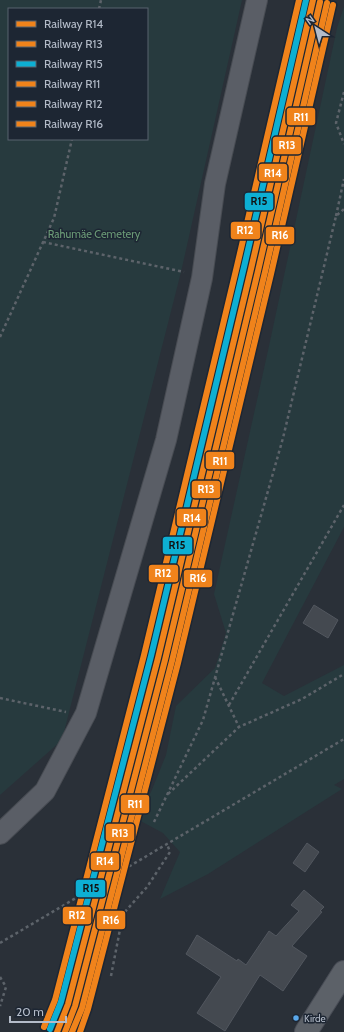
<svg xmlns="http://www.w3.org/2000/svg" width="344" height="1032" font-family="Cabin,sans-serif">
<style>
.green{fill:#273a3e;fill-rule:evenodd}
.building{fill:#444950;stroke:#52575f}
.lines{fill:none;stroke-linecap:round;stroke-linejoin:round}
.minor-casing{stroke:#484c53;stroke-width:22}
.major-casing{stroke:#484c55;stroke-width:24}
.path{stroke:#5d636a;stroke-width:2.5;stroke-dasharray:3 3;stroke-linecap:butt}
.minor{stroke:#5a5e66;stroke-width:20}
.major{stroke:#5c6168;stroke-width:22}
.rail-1-casing{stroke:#1d2633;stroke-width:9}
.rail-2-casing{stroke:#1d2633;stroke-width:9}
.rail-3-casing{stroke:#1d2633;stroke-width:9}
.rail-4-casing{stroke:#1d2633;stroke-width:9}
.rail-5-casing{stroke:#1d2633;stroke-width:9}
.rail-6-casing{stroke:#1d2633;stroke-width:9}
.rail-1{stroke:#f0831b;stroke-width:6}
.rail-2{stroke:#f0831b;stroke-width:6}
.rail-3{stroke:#0dafd3;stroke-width:6}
.rail-4{stroke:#f0831b;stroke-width:6}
.rail-5{stroke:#f0831b;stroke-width:6}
.rail-6{stroke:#f0831b;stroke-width:6}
.bus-dot{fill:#5aa8eb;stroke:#1d2633;stroke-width:1.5}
.labels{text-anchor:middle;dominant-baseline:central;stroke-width:3;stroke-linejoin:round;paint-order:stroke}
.bus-label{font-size:10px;fill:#b4bcc9;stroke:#1d2633;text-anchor:start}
.park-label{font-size:11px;fill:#6b9a76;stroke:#1d2633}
.line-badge{stroke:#1d2633;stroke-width:1.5}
.badge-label{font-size:11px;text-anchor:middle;font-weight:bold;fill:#fff}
.pale-badge-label{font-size:11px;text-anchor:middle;font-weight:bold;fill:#111}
</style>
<rect width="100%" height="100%" fill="#2a3038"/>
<g class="green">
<path d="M 0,0 L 242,0 L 181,272 L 62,740 L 0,795 ZM 9,9 L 147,9 L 147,139 L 9,139 Z"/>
<path d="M 344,7 L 344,527 L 262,683 L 284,696 L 344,665 L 344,779 L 334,785 L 342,789 L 208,874 L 160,899 L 180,852 L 163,833 L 135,818 L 151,792 L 166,755 L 176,706 L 215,668 L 226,633 L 214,594 L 269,346 L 337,28 Z"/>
</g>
<g class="building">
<path d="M 314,605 L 338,620 L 328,638 L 303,623 Z"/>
<path d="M 307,843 L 319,852 L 305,872 L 293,863 Z"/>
<path d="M 304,890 L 324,907 L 320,911 L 322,912 L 292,946 L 307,956 L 283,991 L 260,975 L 225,1031 L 197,1013 L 221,977 L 186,954 L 197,935 L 237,961 L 238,959 L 246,965 L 269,931 L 276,936 L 299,911 L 291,905 Z"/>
</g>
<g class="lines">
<defs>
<path id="minor" d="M 0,834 L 45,791 L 86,713 L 166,440 L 202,278 L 215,184 L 257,0"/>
<path id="major" d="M 306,1032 L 344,972"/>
</defs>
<use href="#minor" class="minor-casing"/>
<use href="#major" class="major-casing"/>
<g class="path">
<path d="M 99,9 L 101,0"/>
<path d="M 344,92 L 336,123 L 344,144"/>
<path d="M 336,216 L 344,179"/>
<path d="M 43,242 L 184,272"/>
<path d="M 0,337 L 54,218 L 72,139"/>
<path d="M 215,677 L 239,727"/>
<path d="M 0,698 L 66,712"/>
<path d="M 229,705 L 344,505"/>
<path d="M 168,794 L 239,727 L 302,699 L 344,674"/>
<path d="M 154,822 L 203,720 L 283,438 L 336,216 L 344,209"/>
<path d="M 0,943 L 344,739"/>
<path d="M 111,976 L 123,914 L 147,887 L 170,852 L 167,844"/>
<path d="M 0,977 L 6,987 L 0,1006"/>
</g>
<use href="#minor" class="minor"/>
<use href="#major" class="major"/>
<defs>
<path id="rail-1" d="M 57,1032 L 68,1004 L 158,658 L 251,269 L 313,0"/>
<path id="rail-2" d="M 65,1032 L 75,1006 L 165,660 L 258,271 L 320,2"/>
<path id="rail-3" d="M 50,1029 L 61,1002 L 151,656 L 244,267 L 306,0"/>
<path id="rail-4" d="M 72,1032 L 82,1008 L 172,661 L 265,272 L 327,3"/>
<path id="rail-5" d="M 44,1027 L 55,1000 L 144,655 L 237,266 L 299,0"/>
<path id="rail-6" d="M 80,1032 L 88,1009 L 178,663 L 271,274 L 333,5"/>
</defs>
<use href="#rail-1" class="rail-1-casing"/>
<use href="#rail-2" class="rail-2-casing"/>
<use href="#rail-3" class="rail-3-casing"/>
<use href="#rail-4" class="rail-4-casing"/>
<use href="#rail-5" class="rail-5-casing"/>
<use href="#rail-6" class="rail-6-casing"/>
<use href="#rail-1" class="rail-1"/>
<use href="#rail-2" class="rail-2"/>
<use href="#rail-3" class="rail-3"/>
<use href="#rail-4" class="rail-4"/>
<use href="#rail-5" class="rail-5"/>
<use href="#rail-6" class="rail-6"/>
</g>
<circle class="bus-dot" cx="296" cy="1018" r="3.5"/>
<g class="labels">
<g class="bus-label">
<text x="304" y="1018">Kirde</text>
</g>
<g class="park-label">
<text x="94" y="234">Rahumäe Cemetery</text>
</g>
</g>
<g class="line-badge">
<rect x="286" y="107" width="30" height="19" rx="4" fill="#f0831b"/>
<rect x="272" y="136" width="30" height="19" rx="4" fill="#f0831b"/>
<rect x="258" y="163" width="30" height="19" rx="4" fill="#f0831b"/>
<rect x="244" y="192" width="30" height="19" rx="4" fill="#0dafd3"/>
<rect x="230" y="221" width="31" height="19" rx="4" fill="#f0831b"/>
<rect x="265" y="226" width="30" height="19" rx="4" fill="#f0831b"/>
<rect x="205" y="451" width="30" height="19" rx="4" fill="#f0831b"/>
<rect x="191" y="480" width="30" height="19" rx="4" fill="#f0831b"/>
<rect x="176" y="508" width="31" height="19" rx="4" fill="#f0831b"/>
<rect x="162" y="536" width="31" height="19" rx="4" fill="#0dafd3"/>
<rect x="148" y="564" width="31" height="19" rx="4" fill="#f0831b"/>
<rect x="183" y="569" width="30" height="19" rx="4" fill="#f0831b"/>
<rect x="120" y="794" width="30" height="20" rx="4" fill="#f0831b"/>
<rect x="105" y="823" width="30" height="19" rx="4" fill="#f0831b"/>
<rect x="90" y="852" width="30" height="19" rx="4" fill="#f0831b"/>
<rect x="75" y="879" width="31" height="19" rx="4" fill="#0dafd3"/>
<rect x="62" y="906" width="30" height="19" rx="4" fill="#f0831b"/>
<rect x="96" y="910" width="30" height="20" rx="4" fill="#f0831b"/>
</g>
<g class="badge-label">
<text x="301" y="121">R11</text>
<text x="287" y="149">R13</text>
<text x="273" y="177">R14</text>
<text x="245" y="234">R12</text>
<text x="280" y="239">R16</text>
<text x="220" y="465">R11</text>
<text x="206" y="493">R13</text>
<text x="192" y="522">R14</text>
<text x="163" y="577">R12</text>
<text x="198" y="582">R16</text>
<text x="135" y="808">R11</text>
<text x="120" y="837">R13</text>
<text x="105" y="865">R14</text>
<text x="77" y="919">R12</text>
<text x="111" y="924">R16</text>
</g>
<g class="pale-badge-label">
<text x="259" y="205">R15</text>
<text x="177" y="549">R15</text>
<text x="91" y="892">R15</text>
</g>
<rect x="8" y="8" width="140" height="132" fill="#1d2633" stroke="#59626f"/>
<rect x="16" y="21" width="20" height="6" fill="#f0831b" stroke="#59626f"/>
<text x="44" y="28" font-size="12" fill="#b4bcc9">Railway R14</text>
<rect x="16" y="41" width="20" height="6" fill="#f0831b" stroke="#59626f"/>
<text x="44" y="48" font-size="12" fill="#b4bcc9">Railway R13</text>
<rect x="16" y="61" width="20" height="6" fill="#0dafd3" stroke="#59626f"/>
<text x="44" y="68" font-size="12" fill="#b4bcc9">Railway R15</text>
<rect x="16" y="81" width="20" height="6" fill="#f0831b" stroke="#59626f"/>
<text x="44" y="88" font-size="12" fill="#b4bcc9">Railway R11</text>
<rect x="16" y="101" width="20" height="6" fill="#f0831b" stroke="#59626f"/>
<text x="44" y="108" font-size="12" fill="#b4bcc9">Railway R12</text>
<rect x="16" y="121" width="20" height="6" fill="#f0831b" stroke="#59626f"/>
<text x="44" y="128" font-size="12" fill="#b4bcc9">Railway R16</text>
<g transform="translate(316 28) rotate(324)" stroke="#1d2633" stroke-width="3" paint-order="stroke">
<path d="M0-3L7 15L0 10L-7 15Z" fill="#b4bcc9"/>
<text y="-6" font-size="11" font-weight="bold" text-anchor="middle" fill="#b4bcc9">N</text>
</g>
<path d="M10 1016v6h56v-6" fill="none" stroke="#b4bcc9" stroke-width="2"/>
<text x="16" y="1016" font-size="12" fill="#b4bcc9" stroke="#1d2633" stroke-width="3" paint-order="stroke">20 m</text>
</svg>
